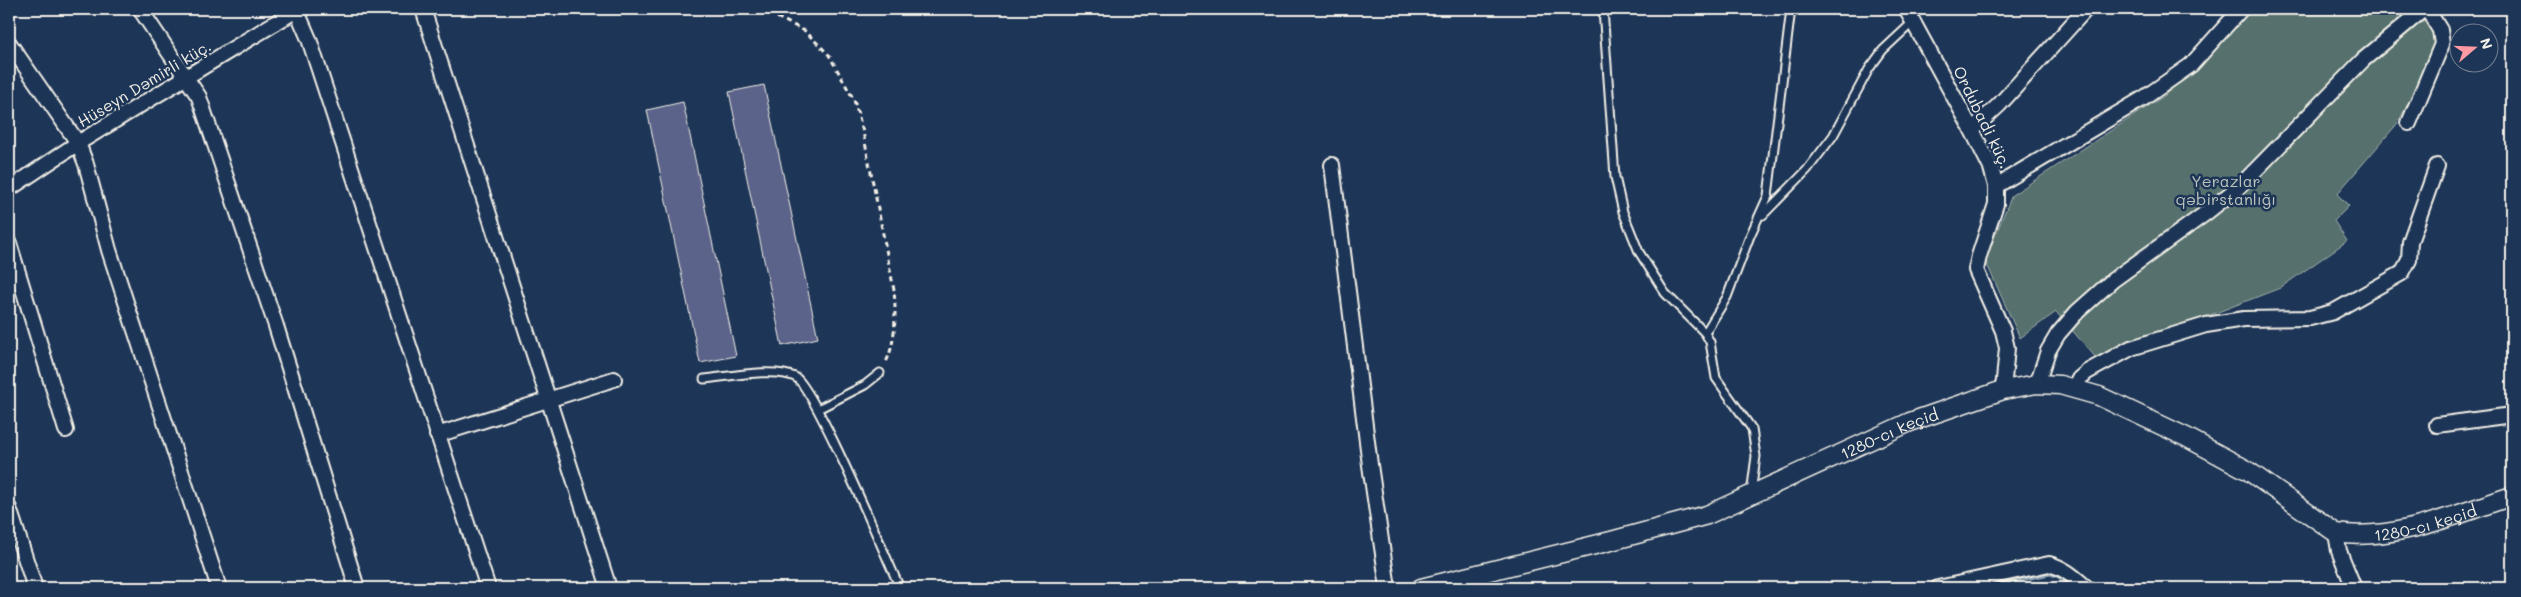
<svg xmlns="http://www.w3.org/2000/svg" width="2521" height="597" font-family="Mali,sans-serif">
<style>
.green{fill:#54706d;stroke:#a4b0aa}
.lines{fill:none;stroke-linecap:round;stroke-linejoin:round}
.stream{stroke:#8aa1b0;stroke-width:5}
.building{fill:#5b638a;stroke:#f4f1e8}
.service-casing{stroke:#f4f1e8;stroke-width:11}
.minor-casing{stroke:#f4f1e8;stroke-width:18}
.tertiary-casing{stroke:#f4f1e8;stroke-width:21}
.path{stroke:#f4f1e8;stroke-width:3;stroke-dasharray:5 4;stroke-linecap:butt}
.service{stroke:#1d3557;stroke-width:7}
.minor{stroke:#1d3557;stroke-width:14}
.tertiary{stroke:#1d3557;stroke-width:18}
.labels{text-anchor:middle;dominant-baseline:central;stroke-width:5;stroke-linejoin:round;paint-order:stroke}
.street-label{font-size:16px;fill:#f4f1e8;stroke:#1d3557}
.park-label{font-size:16px;fill:#bcc4bd;stroke:#1d3557}
</style>
<rect width="100%" height="100%" fill="#1d3557"/>
<filter id="ink" filterUnits="userSpaceOnUse"><feTurbulence type="fractalNoise" baseFrequency=".02" numOctaves="2"/><feDisplacementMap in="SourceGraphic" scale="10" xChannelSelector="R" yChannelSelector="G"/><feConvolveMatrix kernelMatrix="1 2 1 2 8 2 1 2 1" color-interpolation-filters="sRGB"/></filter>
<g filter="url(#ink)">
<path class="green" d="M 2252,9 L 2422,9 L 2436,37 L 2424,75 L 2397,124 L 2337,194 L 2349,206 L 2334,221 L 2347,241 L 2280,288 L 2097,359 L 2056,312 L 2020,338 L 1985,260 L 2012,195 L 2164,96 Z"/>
<g class="lines">
<path class="stream" d="M 1978,588 L 2050,573 L 2059,576 L 2074,588"/>
</g>
<g class="building">
<path d="M 764,85 L 818,338 L 782,346 L 729,92 Z"/>
<path d="M 683,102 L 736,356 L 700,363 L 647,110 Z"/>
</g>
<g class="lines">
<defs>
<g id="service">
<path d="M 1603,9 L 1615,177 L 1623,212 L 1639,252 L 1665,293 L 1705,333 L 1710,342 L 1716,378 L 1752,429 L 1756,456 L 1751,494"/>
<path d="M 1763,215 L 1807,170 L 1833,136 L 1869,69 L 1883,50 L 1913,22"/>
<path d="M 1705,333 L 1727,297 L 1750,236 L 1768,196 L 1791,9"/>
<path d="M 704,379 C 727,377 774,367 795,377 C 814,386 886,558 900,588"/>
<path d="M 818,409 L 865,385 L 880,373"/>
</g>
<g id="minor">
<path d="M 140,9 L 199,97 L 276,326 L 357,588"/>
<path d="M 296,9 L 309,39 L 488,588"/>
<path d="M 423,9 L 609,588"/>
<path d="M 1906,9 L 1972,130 L 1991,168 L 1996,186 L 1996,204 L 1979,256 L 1976,270 L 2003,331 L 2007,348 L 2003,390"/>
<path d="M 9,43 L 78,143 L 86,164 L 109,250 L 219,588"/>
<path d="M 2409,123 L 2442,44 L 2440,30 L 2427,9"/>
<path d="M 1972,130 L 1999,105 L 2086,9"/>
<path d="M 1332,165 L 1370,465 L 1388,588"/>
<path d="M 1996,186 L 2144,98 L 2191,65 L 2241,9"/>
<path d="M 9,189 L 78,143 L 298,9"/>
<path d="M 9,243 L 66,430"/>
<path d="M 2037,384 L 2048,351 L 2058,334 L 2077,312 L 2113,280 L 2206,213 L 2240,186 L 2363,60 L 2424,9"/>
<path d="M 2075,388 L 2079,379 L 2087,372 L 2131,348 L 2206,325 L 2244,319 L 2310,318 L 2333,312 L 2402,273 L 2409,260 L 2410,242 L 2437,166"/>
<path d="M 2437,425 L 2512,415"/>
<path d="M 437,435 L 614,379"/>
<path d="M 9,508 L 35,588"/>
<path d="M 2336,533 L 2339,551 L 2354,588"/>
<path d="M 1938,588 L 2049,564 C 2065,568 2075,578 2087,588"/>
</g>
<g id="tertiary">
<path id="s1" d="M 1421,588 L 1611,541 L 1707,515 L 1910,422 L 2003,390 L 2037,384 L 2060,385 L 2099,396 L 2186,437 L 2247,470 L 2336,533 C 2395,542 2457,514 2512,496"/>
</g>
</defs>
<use href="#service" class="service-casing"/>
<use href="#minor" class="minor-casing"/>
<use href="#tertiary" class="tertiary-casing"/>
<path class="path" d="M 761,9 L 805,31 L 829,55 L 854,100 L 863,132 L 894,290 C 896,313 896,344 885,364"/>
<use href="#service" class="service"/>
<use href="#minor" class="minor"/>
<use href="#tertiary" class="tertiary"/>
</g>
</g>
<g class="labels">
<g class="street-label">
<text transform="translate(144 83) rotate(-31)">Hüseyn Dəmirli küç.</text>
<text transform="translate(1983 117) rotate(64)">Ordubadi küç.</text>
<text stroke="none"><textPath href="#s1" startOffset="495">1280-cı keçid</textPath></text>
<text stroke="none"><textPath href="#s1" startOffset="1080">1280-cı keçid</textPath></text>
</g>
<g class="park-label">
<text x="2226" y="180">Yerazlar<tspan x="2226" dy="18">qəbirstanlığı</tspan></text>
</g>
</g>
<rect width="2521" height="597" fill="none" stroke="#1d3557" stroke-width="30"/>
<rect x="15" y="15" width="2491" height="567" fill="none" stroke="#f4f1e8" stroke-width="2" filter="url(#ink)"/>
<g transform="translate(2474 48) rotate(71)"><circle r="24" fill="#1d3557" stroke="#738091"/>
<path d="M0-4L9 19L0 12L-9 19Z" fill="#ff9aa2"/>
<text y="-8" font-size="14" font-weight="bold" text-anchor="middle" fill="#f4f1e8">N</text>
</g>
</svg>
